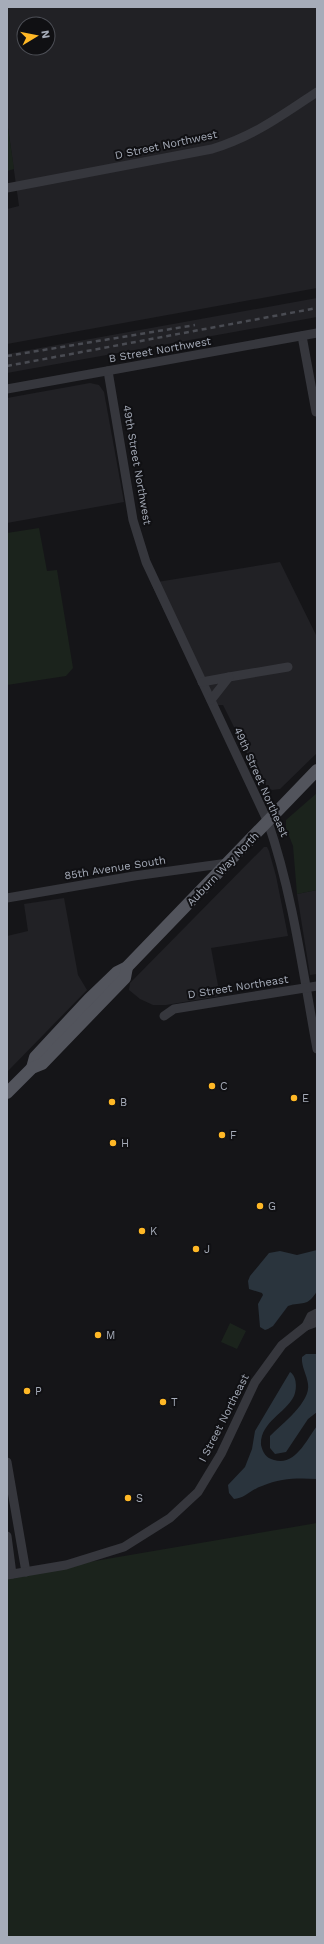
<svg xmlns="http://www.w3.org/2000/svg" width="324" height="1944" font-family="'Work Sans',sans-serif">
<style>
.built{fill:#212125;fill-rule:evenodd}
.green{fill:#1b231c}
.water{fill:#2a343d}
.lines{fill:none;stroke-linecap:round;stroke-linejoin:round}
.minor{stroke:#36373d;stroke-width:9}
.major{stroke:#52545c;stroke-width:12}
.rail{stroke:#494b52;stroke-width:2.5;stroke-dasharray:5 4;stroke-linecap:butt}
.poi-dot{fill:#ffb826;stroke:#101013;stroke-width:1.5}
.labels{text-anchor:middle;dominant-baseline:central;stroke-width:4;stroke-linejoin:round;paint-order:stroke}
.street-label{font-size:11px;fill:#a6acb9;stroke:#101013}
.poi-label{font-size:11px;fill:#a6acb9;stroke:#101013;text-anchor:start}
</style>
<rect width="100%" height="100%" fill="#151518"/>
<g class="built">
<path d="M 7,7 L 317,7 L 317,288 L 7,344 L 7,209 L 19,206 L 7,121 ZM 24,24 L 48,24 L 48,48 L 24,48 Z"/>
<path d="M 317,298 L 317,317 L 7,373 L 7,354 Z"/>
<path d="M 90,383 L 99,385 L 104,392 L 124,502 L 7,523 L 7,398 Z"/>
<path d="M 280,562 L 317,637 L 317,753 L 280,789 L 272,790 L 267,787 L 252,763 L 223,705 L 209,705 L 151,583 Z"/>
<path d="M 264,847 L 267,847 L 269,851 L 276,876 L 288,936 L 211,948 L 220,996 L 166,1005 L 153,1005 L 140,999 L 129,990 L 130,983 Z"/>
<path d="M 317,890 L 317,974 L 310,975 L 297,894 Z"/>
<path d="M 64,898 L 78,975 L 87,990 L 7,1072 L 7,936 L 28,931 L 24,904 Z"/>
</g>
<g class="green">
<path d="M 7,121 L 14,169 L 7,171 Z"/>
<path d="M 39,528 L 47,571 L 57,570 L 73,668 L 66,676 L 7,685 L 7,533 Z"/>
<path d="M 317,793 L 317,890 L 297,894 L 293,846 L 286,828 L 286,820 Z"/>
<path d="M 230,1323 L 246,1331 L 237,1349 L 221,1342 Z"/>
<path d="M 317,1523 L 317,1937 L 7,1937 L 7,1576 Z"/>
</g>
<g class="water">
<path d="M 317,1250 L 317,1291 C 307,1308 302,1301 288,1306 L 273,1326 L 268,1329 L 265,1330 L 260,1327 L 258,1304 L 263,1295 L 262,1293 L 249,1289 L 248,1281 L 250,1276 L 269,1253 L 280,1251 L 297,1255 Z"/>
<path d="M 306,1354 L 317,1354 L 317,1412 L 308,1419 L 286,1452 L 275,1454 L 270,1448 L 270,1436 C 282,1424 311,1402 308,1384 C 307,1375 301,1366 302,1357 Z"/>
<path d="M 290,1372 C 297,1376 297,1389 294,1396 C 285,1414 260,1422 261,1445 C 263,1453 266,1458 274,1460 C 295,1467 307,1439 317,1426 L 317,1479 C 297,1478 281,1478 262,1486 C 252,1489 244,1499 234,1499 L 229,1493 L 228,1485 L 245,1467 L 252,1449 L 255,1431 Z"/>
</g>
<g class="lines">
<g class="minor">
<path d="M 7,188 L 212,149 C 254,136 281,116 317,92"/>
<path d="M 302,336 L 316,412"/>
<path d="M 108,371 L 133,520 L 146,562 L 268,822 C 293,895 303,973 317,1049"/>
<path d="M 7,389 L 317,333"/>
<path d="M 229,677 L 288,667"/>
<path d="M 202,682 L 229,677 L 211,700"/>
<path d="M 7,898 L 134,876 L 228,863"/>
<path d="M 164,1016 L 174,1009 L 317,986"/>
<path d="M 317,1313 L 311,1316 L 306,1326 L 317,1322"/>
<path d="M 7,1462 L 26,1572"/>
<path d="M 7,1536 L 12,1574"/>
<path d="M 7,1575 L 66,1565 L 124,1547 L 170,1518 L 198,1492 L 221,1454 L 255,1382 L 282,1345 L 306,1326"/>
</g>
<g class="major">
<path d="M 32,1068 L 35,1057 L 89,999 L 117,972 L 127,967 L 317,770"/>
<path d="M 7,1093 L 32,1068 L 42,1064 L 125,978 L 127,967"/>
</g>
<g class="rail">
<path d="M 7,356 L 195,325"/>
<path d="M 7,366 L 317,308"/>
</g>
</g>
<g class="poi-dot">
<circle cx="212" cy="1086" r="4"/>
<circle cx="294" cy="1098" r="4"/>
<circle cx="112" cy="1102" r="4"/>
<circle cx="222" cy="1135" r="4"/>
<circle cx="113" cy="1143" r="4"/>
<circle cx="260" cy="1206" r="4"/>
<circle cx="142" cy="1231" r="4"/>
<circle cx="196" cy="1249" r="4"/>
<circle cx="98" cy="1335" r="4"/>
<circle cx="27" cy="1391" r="4"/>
<circle cx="163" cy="1402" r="4"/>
<circle cx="128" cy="1498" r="4"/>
</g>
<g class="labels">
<g class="street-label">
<text transform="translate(166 145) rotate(-12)">D Street Northwest</text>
<text transform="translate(160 350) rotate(-10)">B Street Northwest</text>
<text transform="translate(137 465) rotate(80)">49th Street Northwest</text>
<text transform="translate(261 782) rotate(66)">49th Street Northeast</text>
<text transform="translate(115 868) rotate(-9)">85th Avenue South</text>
<text transform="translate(223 869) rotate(-46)">Auburn Way North</text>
<text transform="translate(238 987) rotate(-9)">D Street Northeast</text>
<text transform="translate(224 1418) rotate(-63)">I Street Northeast</text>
</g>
<g class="poi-label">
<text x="220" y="1086">C</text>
<text x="302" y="1098">E</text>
<text x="120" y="1102">B</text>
<text x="230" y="1135">F</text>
<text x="121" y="1143">H</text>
<text x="268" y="1206">G</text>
<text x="150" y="1231">K</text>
<text x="204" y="1249">J</text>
<text x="106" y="1335">M</text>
<text x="35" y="1391">P</text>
<text x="171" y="1402">T</text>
<text x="136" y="1498">S</text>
</g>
</g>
<rect width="324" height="1944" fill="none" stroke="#a6acb9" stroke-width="16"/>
<g transform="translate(36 36) rotate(80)"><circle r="19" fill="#101013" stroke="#4c4e55"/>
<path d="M0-3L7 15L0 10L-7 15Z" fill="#ffb826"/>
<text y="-6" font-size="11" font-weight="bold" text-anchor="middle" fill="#a6acb9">N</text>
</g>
</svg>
